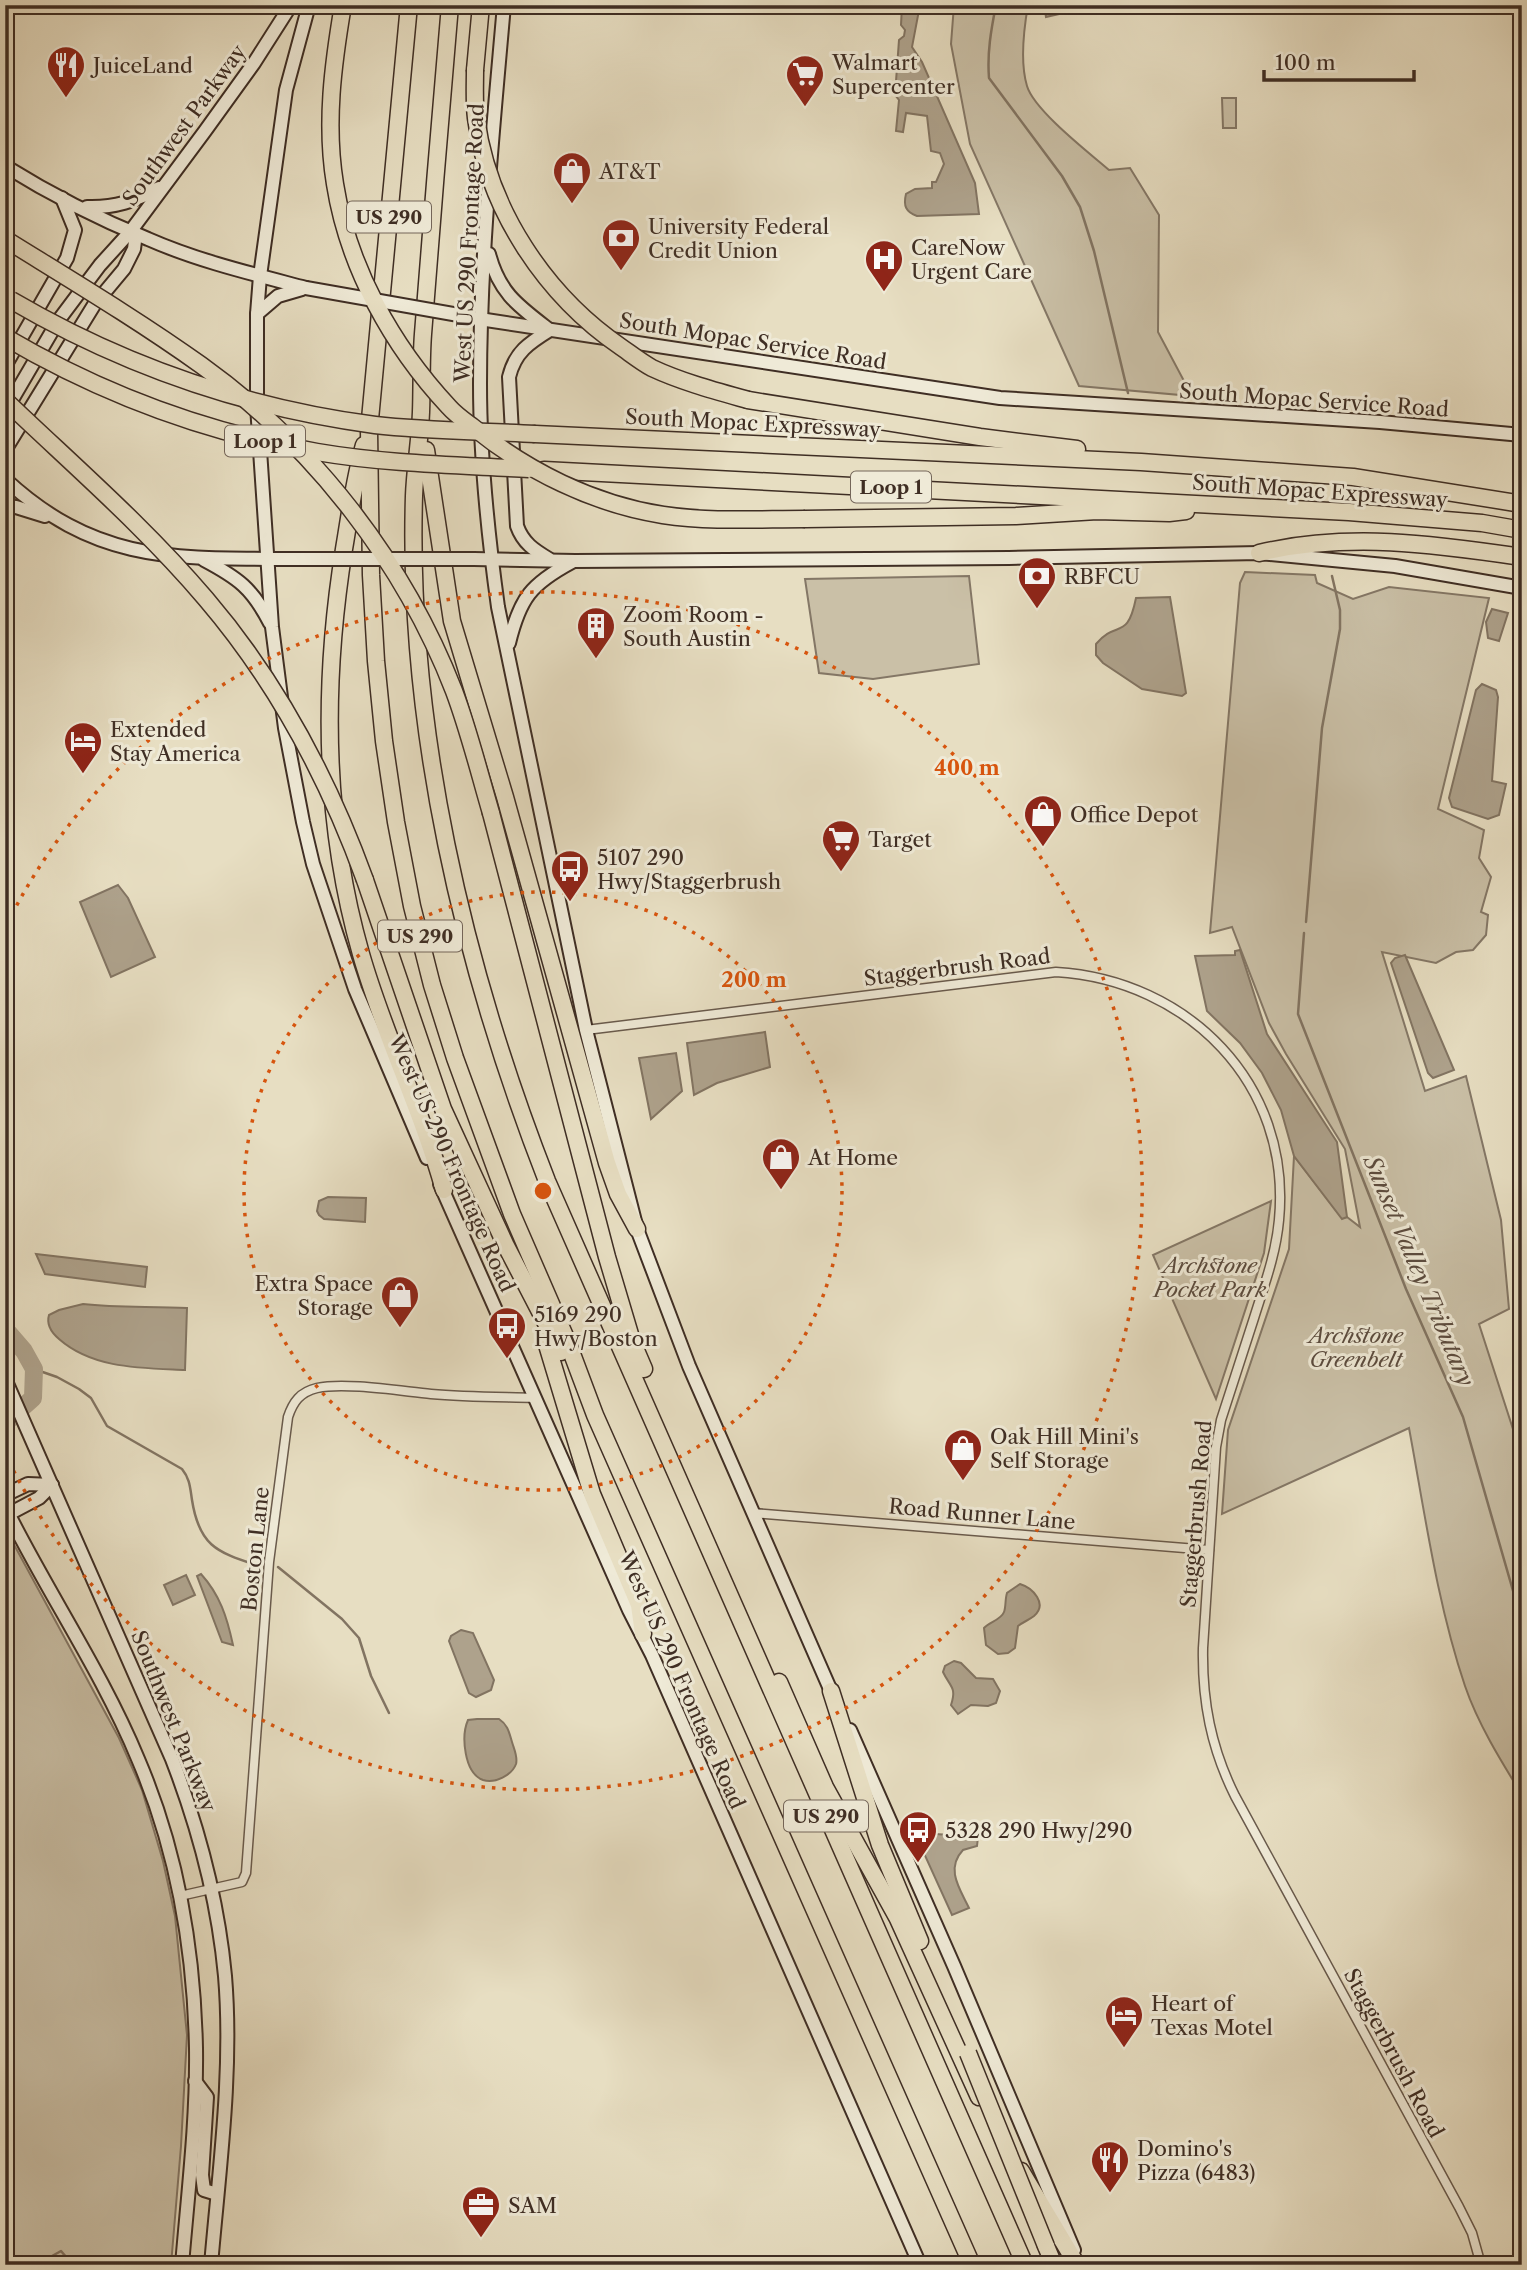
<svg xmlns="http://www.w3.org/2000/svg" width="1527" height="2270" font-family="'Libre Caslon Text',serif">
<style>
.green{fill:#cac0a7;stroke:#847766;stroke-width:2}
.water{fill:#aea28c;stroke:#827462;stroke-width:2}
.lines{fill:none;stroke-linecap:round;stroke-linejoin:round}
.stream{stroke:#827462;stroke-width:2.5}
.river{stroke:#aea28c;stroke-width:18}
.street-casing{stroke:#695a4c;stroke-width:11}
.secondary-casing{stroke:#3f2e24;stroke-width:16}
.highway-casing{stroke:#3f2e24;stroke-width:19}
.street{stroke:#efead7;stroke-width:8}
.secondary{stroke:#efead7;stroke-width:12}
.highway{stroke:#e7dec2;stroke-width:16}
.secondary-bridge-casing{stroke:#3f2e24;stroke-width:16;stroke-linecap:butt}
.highway-bridge-casing{stroke:#3f2e24;stroke-width:19;stroke-linecap:butt}
.secondary-bridge{stroke:#efead7;stroke-width:12}
.highway-bridge{stroke:#e7dec2;stroke-width:16}
.ring{fill:none;stroke:#d7550e;stroke-width:3.5;stroke-dasharray:3.5 7}
.labels{text-anchor:middle;dominant-baseline:central;stroke-width:6;stroke-linejoin:round;paint-order:stroke}
.shield{fill:#efead7;stroke:#74665a;stroke-width:2}
.shield-label{font-size:19px;font-weight:bold;fill:#3f2e24}
.poi-label{font-size:21px;fill:#3f2e24;stroke:#efead7;text-anchor:start}
.street-label{font-size:21px;fill:#3f2e24;stroke:#efead7}
.park-label{font-size:21px;font-style:italic;fill:#5b4b3e;stroke:#efead7}
.water-label{font-size:23px;font-style:italic;fill:#5b4b3e;stroke:#efead7}
.centre{fill:#d7550e;stroke:#efead7;stroke-width:3.5}
.ring-label{font-size:21px;text-anchor:middle;font-weight:bold;fill:#d7550e;stroke:#efead7;stroke-width:6;stroke-linejoin:round;paint-order:stroke}
</style>
<rect width="100%" height="100%" fill="#e7dec2"/>
<filter id="stains"><feTurbulence type="fractalNoise" baseFrequency=".00286" numOctaves="4"/><feColorMatrix values="0 0 0 0 .2 0 0 0 0 .09 0 0 0 0 .02 0 0 0 .5 -.17"/></filter>
<radialGradient id="worn" r=".72"><stop offset=".6" stop-color="#630" stop-opacity="0"/><stop offset="1" stop-color="#630" stop-opacity=".3"/></radialGradient>
<g class="green">
<path d="M 954,5 L 1028,5 C 1024,28 1020,63 1027,86 C 1034,110 1088,152 1109,170 L 1130,168 L 1159,215 L 1158,332 L 1192,396 L 1079,386 L 970,144 L 951,44 Z"/>
<path d="M 1222,98 L 1236,98 L 1236,128 L 1223,128 Z"/>
<path d="M 1245,572 L 1315,575 L 1317,583 L 1353,599 L 1389,587 L 1489,598 L 1438,809 L 1484,830 L 1479,858 L 1491,877 L 1481,912 L 1488,915 L 1486,935 L 1473,950 L 1456,952 L 1436,963 L 1382,952 L 1425,1091 L 1466,1076 L 1501,1220 L 1509,1309 L 1479,1324 L 1522,1457 L 1522,1795 C 1501,1761 1478,1724 1465,1686 C 1437,1603 1425,1514 1409,1428 L 1222,1514 L 1228,1430 L 1289,1249 L 1294,1156 L 1342,1218 L 1347,1217 L 1360,1227 L 1345,1149 L 1286,1054 L 1269,1023 L 1232,927 L 1210,933 L 1240,583 Z"/>
<path d="M 969,576 L 979,664 L 873,679 L 819,673 L 805,579 Z"/>
<path d="M 1271,1201 L 1264,1253 L 1216,1399 L 1153,1255 Z"/>
<path d="M 5,1528 L 119,1738 L 142,1790 L 163,1861 L 175,1916 L 187,2035 L 181,2146 L 171,2265 L 5,2265 Z"/>
</g>
<g class="water">
<path d="M 902,5 L 920,5 L 912,47 L 922,62 L 975,183 L 979,214 L 917,216 C 906,212 903,206 906,194 L 915,189 L 932,188 L 932,182 L 936,182 L 944,164 L 940,153 L 931,151 L 927,116 L 906,113 L 903,132 L 896,131 L 899,100 L 895,95 L 899,40 L 904,36 L 905,30 L 901,25 Z"/>
<path d="M 1044,5 L 1065,5 L 1064,13 L 1046,17 Z"/>
<path d="M 1170,597 L 1186,693 L 1182,696 L 1142,689 L 1103,663 L 1096,655 L 1096,644 C 1117,619 1127,642 1136,598 Z"/>
<path d="M 1492,609 L 1508,613 L 1499,641 L 1488,638 L 1486,622 Z"/>
<path d="M 1482,684 L 1496,690 L 1498,697 L 1492,781 L 1506,784 L 1499,815 L 1488,819 L 1452,807 L 1449,798 L 1476,690 Z"/>
<path d="M 118,885 L 128,898 L 155,957 L 111,977 L 80,902 Z"/>
<path d="M 1240,950 L 1267,1034 L 1337,1142 L 1347,1217 L 1342,1219 L 1294,1156 L 1281,1110 L 1262,1073 L 1240,1043 L 1207,1011 L 1195,956 L 1235,955 L 1235,951 Z"/>
<path d="M 1405,955 L 1454,1070 L 1433,1078 L 1428,1073 L 1391,963 L 1395,958 Z"/>
<path d="M 765,1032 L 770,1067 L 717,1083 L 694,1095 L 687,1043 Z"/>
<path d="M 676,1053 L 682,1091 L 651,1119 L 639,1058 Z"/>
<path d="M 328,1197 L 366,1198 L 365,1222 L 324,1219 L 319,1215 L 317,1211 L 319,1201 Z"/>
<path d="M 36,1254 L 147,1267 L 145,1287 L 45,1274 Z"/>
<path d="M 83,1304 C 118,1308 152,1306 187,1308 L 185,1370 C 142,1368 93,1369 59,1339 C 52,1333 46,1325 49,1315 L 59,1310 Z"/>
<path d="M 201,1574 C 220,1595 227,1617 233,1645 L 222,1642 L 197,1576 Z"/>
<path d="M 186,1575 L 195,1595 L 173,1605 L 164,1585 Z"/>
<path d="M 1020,1584 C 1033,1588 1048,1604 1034,1616 C 1029,1620 1023,1622 1018,1626 L 1015,1648 L 1008,1653 L 998,1654 L 986,1645 L 984,1628 C 989,1622 1001,1620 1004,1612 C 1006,1607 1005,1599 1007,1593 Z"/>
<path d="M 461,1630 L 473,1633 L 494,1680 L 491,1690 L 476,1697 L 469,1693 L 449,1641 L 451,1636 Z"/>
<path d="M 954,1661 L 961,1663 L 976,1678 L 993,1679 L 1000,1691 L 996,1703 L 988,1706 L 971,1705 L 958,1714 L 951,1705 C 957,1687 950,1687 943,1672 L 945,1666 Z"/>
<path d="M 477,1719 L 499,1719 C 508,1725 509,1732 512,1742 C 514,1749 518,1757 516,1764 C 512,1775 495,1784 483,1780 C 464,1773 461,1736 468,1720 Z"/>
<path d="M 921,1833 L 978,1837 L 977,1846 L 963,1850 C 945,1869 960,1889 969,1908 L 952,1915 L 917,1838 L 918,1834 Z"/>
</g>
<g class="lines">
<g class="stream">
<path d="M 996,5 C 991,30 987,53 989,78 L 1062,176 L 1080,207 L 1094,251 L 1128,393"/>
<path d="M 1306,922 L 1322,728 L 1340,629 L 1340,610 L 1332,576"/>
<path d="M 1304,933 L 1298,1014 L 1406,1289 L 1463,1417 L 1522,1622"/>
<path d="M 34,1369 L 57,1377 L 79,1389 L 91,1398 L 107,1426 L 182,1469 C 190,1479 190,1487 192,1500 C 199,1545 216,1552 256,1565"/>
<path d="M 278,1567 L 342,1619 L 359,1638 L 371,1676 L 389,1713"/>
<path d="M 36,2265 L 61,2251 L 73,2265"/>
</g>
<path class="river" d="M 5,1329 L 24,1351 L 34,1369 L 33,1398 L 5,1423"/>
<defs>
<g id="street">
<path d="M 586,1030 L 1056,972 C 1188,980 1292,1084 1279,1220 C 1276,1254 1264,1286 1254,1318 C 1243,1352 1232,1386 1221,1420 L 1216,1447 L 1203,1648 C 1202,1701 1211,1748 1235,1796 L 1459,2207 L 1472,2233 L 1481,2265"/>
<path d="M 753,1513 L 1209,1550"/>
<path d="M 180,1896 L 242,1882 L 246,1873 L 269,1562 L 288,1417 C 293,1402 300,1392 317,1388 C 345,1382 400,1391 431,1394 C 465,1397 500,1397 534,1398"/>
</g>
<g id="secondary">
<path d="M 309,5 L 286,90 L 260,276 L 257,314 L 257,406 L 272,627 L 285,728 L 303,822 L 313,864 L 355,989 L 427,1158"/>
<path d="M 504,5 C 493,131 480,258 480,384 C 480,456 488,535 498,607 L 586,1030 L 637,1229 L 689,1366 L 834,1698"/>
<path d="M 5,166 C 50,194 99,219 148,239 C 198,261 253,274 306,288"/>
<path d="M 87,207 C 115,208 135,201 159,188"/>
<path d="M 489,254 C 499,292 517,305 547,328"/>
<path d="M 257,314 L 278,296 L 302,289"/>
<path d="M 473,318 L 1000,398 L 1380,422 L 1522,435"/>
<path d="M 5,366 L 67,258 L 75,230 L 62,198"/>
<path d="M 6,410 L 58,321 L 100,265 L 130,232 L 205,131 L 254,63 L 291,5"/>
<path d="M 5,450 L 94,305 L 124,269 L 134,249 L 135,241 L 130,232"/>
<path d="M 5,479 C 100,567 183,558 303,559"/>
<path d="M 5,506 L 16,507 L 45,516"/>
<path d="M 474,559 L 575,561 L 1009,558 L 1259,553 L 1395,566 L 1522,588"/>
<path d="M 549,559 C 534,550 523,543 517,526 L 509,377 C 515,352 529,343 550,330"/>
<path d="M 204,560 C 238,578 252,588 270,623"/>
<path d="M 509,643 C 520,598 531,584 572,562"/>
<path d="M 440,1184 L 629,1610 L 652,1655 L 920,2265"/>
<path d="M 5,1379 L 172,1759 C 199,1829 218,1901 225,1976 C 233,2071 219,2171 211,2265"/>
<path d="M 5,1495 L 28,1484 L 52,1485"/>
<path d="M 5,1507 C 47,1592 102,1672 138,1759 C 177,1850 194,1950 196,2048 C 197,2120 188,2193 182,2265"/>
<path d="M 5,1516 L 39,1498 L 52,1485"/>
<path d="M 850,1730 L 954,1966 L 1074,2250"/>
<path d="M 195,2081 L 207,2097 L 202,2175 L 204,2190 L 217,2194"/>
</g>
<g id="highway">
<path d="M 409,5 L 369,430 L 371,575 L 376,661 L 384,741 L 396,822 L 412,906 L 432,985 L 455,1058 L 512,1214 L 568,1343 L 595,1415 L 972,2265"/>
<path d="M 450,5 C 441,115 431,224 423,334 C 421,360 422,386 421,412 C 420,440 415,468 414,496 C 407,727 463,966 547,1181 L 1025,2265"/>
<path d="M 475,70 L 481,5"/>
<path d="M 748,400 L 980,437 L 1077,449"/>
<path d="M 535,434 L 1141,462 L 1353,477 L 1522,504"/>
<path d="M 364,445 C 354,480 350,514 344,549 C 322,686 323,821 361,954 C 384,1035 422,1110 444,1190"/>
<path d="M 426,450 L 452,621 L 505,797 L 607,1163 L 618,1194 L 637,1229"/>
<path d="M 544,470 L 1349,512 L 1482,523 L 1522,530"/>
<path d="M 805,519 L 1016,516 L 1097,511 L 1169,513 L 1186,511"/>
<path d="M 1259,553 C 1348,532 1433,544 1522,557"/>
<path d="M 491,813 L 607,1257 L 632,1341 L 644,1369"/>
<path d="M 365,880 L 443,1109 L 506,1246 L 561,1352"/>
<path d="M 544,1335 L 592,1494 L 639,1605 L 643,1634"/>
<path d="M 779,1682 L 825,1787 L 898,1919 L 979,2097"/>
<path d="M 831,1691 L 880,1845 L 920,1941"/>
<path d="M 1021,2171 L 1077,2265"/>
<path d="M 1046,2246 L 1054,2265"/>
</g>
</defs>
<use href="#street" class="street-casing"/>
<use href="#secondary" class="secondary-casing"/>
<use href="#highway" class="highway-casing"/>
<use href="#street" class="street"/>
<use href="#secondary" class="secondary"/>
<use href="#highway" class="highway"/>
<defs>
<g id="secondary-bridge">
<path d="M 306,288 L 470,317"/>
<path d="M 303,559 L 474,559"/>
</g>
<g id="highway-bridge">
<path d="M 343,5 C 333,64 325,124 335,184 C 348,267 392,346 449,407 C 456,415 465,421 473,427 C 527,471 593,504 663,515 C 710,522 758,519 805,519"/>
<path d="M 475,70 C 475,85 474,102 476,118 C 488,209 545,295 621,347 C 631,354 641,362 652,368 C 682,382 716,391 748,400"/>
<path d="M 5,239 C 71,280 138,320 201,365 C 314,446 404,562 454,691 C 469,731 479,772 491,813"/>
<path d="M 11,300 C 124,366 245,408 375,425 C 428,431 482,431 535,434"/>
<path d="M 5,337 C 102,394 207,433 317,452 C 387,464 459,465 529,469"/>
<path d="M 5,400 C 73,465 145,527 206,599 C 277,682 328,778 365,880"/>
<path d="M 968,2053 L 1046,2246"/>
</g>
</defs>
<use href="#secondary-bridge" class="secondary-bridge-casing"/>
<use href="#highway-bridge" class="highway-bridge-casing"/>
<use href="#secondary-bridge" class="secondary-bridge"/>
<use href="#highway-bridge" class="highway-bridge"/>
</g>
<g class="ring">
<circle cx="543" cy="1191" r="299"/>
<path d="M7 924A599 599 0 1 1 7 1458"/>
</g>
<defs>
<symbol id="restaurant-pin" viewBox="-11 -11 22 30"><path d="M0 17L-7.5 6A9.5 9.5 0 1 1 7.5 6Z" fill="#8f2418" stroke="#efead7"/><path d="M-5-6h1v4h1v-4h1v4h1v-4h1v5L-1.5 .5V6h-2V.5L-5-1ZM5-6V6H3V1.5H1.5Q1.5-4 5-6Z" fill="#fff"/></symbol>
<symbol id="supermarket-pin" viewBox="-11 -11 22 30"><path d="M0 17L-7.5 6A9.5 9.5 0 1 1 7.5 6Z" fill="#8f2418" stroke="#efead7"/><path d="M-6-5.5h2.5l.6 2H6L4.5 2H-2.5L-4.4-4H-6ZM-1.5 3.2a1.3 1.3 0 1 0 .1 0ZM3 3.2a1.3 1.3 0 1 0 .1 0Z" fill="#fff"/></symbol>
<symbol id="shop-pin" viewBox="-11 -11 22 30"><path d="M0 17L-7.5 6A9.5 9.5 0 1 1 7.5 6Z" fill="#8f2418" stroke="#efead7"/><path d="M-5-2.5h2.3a2.7 3.5 0 0 1 5.4 0H5L5.5 6h-11ZM-1.5-2.5h3a1.5 2.3 0 0 0-3 0Z" fill="#fff"/></symbol>
<symbol id="bank-pin" viewBox="-11 -11 22 30"><path d="M0 17L-7.5 6A9.5 9.5 0 1 1 7.5 6Z" fill="#8f2418" stroke="#efead7"/><path d="M-6-4H6V4H-6ZM0-2.3a2.3 2.3 0 1 0 0 4.6a2.3 2.3 0 1 0 0-4.6Z" fill="#fff"/></symbol>
<symbol id="hospital-pin" viewBox="-11 -11 22 30"><path d="M0 17L-7.5 6A9.5 9.5 0 1 1 7.5 6Z" fill="#8f2418" stroke="#efead7"/><path d="M-5-5h3v3.5h4V-5h3V5h-3V1.5h-4V5h-3Z" fill="#fff"/></symbol>
<symbol id="building-pin" viewBox="-11 -11 22 30"><path d="M0 17L-7.5 6A9.5 9.5 0 1 1 7.5 6Z" fill="#8f2418" stroke="#efead7"/><path d="M-4-6H4V6H1V3H-1V6H-4ZM-2.5-4.3h1.7v1.8h-1.7ZM.8-4.3h1.7v1.8H.8ZM-2.5-1h1.7V.8h-1.7ZM.8-1h1.7V.8H.8Z" fill="#fff"/></symbol>
<symbol id="hotel-pin" viewBox="-11 -11 22 30"><path d="M0 17L-7.5 6A9.5 9.5 0 1 1 7.5 6Z" fill="#8f2418" stroke="#efead7"/><path d="M-6-4.5h1.5V1H6V5H4.5V3h-9V5H-6ZM-4 0a1.8 1.8 0 1 1 3.6 0ZM.5 0V-2.5h3Q6-2.5 6 0Z" fill="#fff"/></symbol>
<symbol id="bus-pin" viewBox="-11 -11 22 30"><path d="M0 17L-7.5 6A9.5 9.5 0 1 1 7.5 6Z" fill="#8f2418" stroke="#efead7"/><path d="M-5-6H5V4H4V6H2V4H-2V6H-4V4H-5ZM-3.5-4V0h7V-4ZM-3.5 1.2v1.5H-2V1.2ZM2 1.2v1.5H3.5V1.2Z" fill="#fff"/></symbol>
<symbol id="office-pin" viewBox="-11 -11 22 30"><path d="M0 17L-7.5 6A9.5 9.5 0 1 1 7.5 6Z" fill="#8f2418" stroke="#efead7"/><path d="M-6-3h4V-5.5h4V-3h4V5H-6ZM-1-4.5V-3h2v-1.5ZM-6 0V1H6V0Z" fill="#fff"/></symbol>
</defs>
<g fill-rule="evenodd">
<use href="#restaurant-pin" x="44" y="43" width="44" height="60"/>
<use href="#supermarket-pin" x="783" y="52" width="44" height="60"/>
<use href="#shop-pin" x="550" y="149" width="44" height="60"/>
<use href="#bank-pin" x="599" y="216" width="44" height="60"/>
<use href="#hospital-pin" x="862" y="237" width="44" height="60"/>
<use href="#bank-pin" x="1015" y="554" width="44" height="60"/>
<use href="#building-pin" x="574" y="604" width="44" height="60"/>
<use href="#hotel-pin" x="61" y="719" width="44" height="60"/>
<use href="#shop-pin" x="1021" y="792" width="44" height="60"/>
<use href="#supermarket-pin" x="819" y="817" width="44" height="60"/>
<use href="#bus-pin" x="548" y="847" width="44" height="60"/>
<use href="#shop-pin" x="759" y="1135" width="44" height="60"/>
<use href="#shop-pin" x="378" y="1273" width="44" height="60"/>
<use href="#bus-pin" x="485" y="1304" width="44" height="60"/>
<use href="#shop-pin" x="941" y="1426" width="44" height="60"/>
<use href="#bus-pin" x="896" y="1808" width="44" height="60"/>
<use href="#hotel-pin" x="1102" y="1993" width="44" height="60"/>
<use href="#restaurant-pin" x="1088" y="2138" width="44" height="60"/>
<use href="#office-pin" x="459" y="2183" width="44" height="60"/>
</g>
<g class="labels">
<g class="shield">
<rect x="347" y="201.5" width="84" height="31" rx="5"/>
<rect x="225" y="425.5" width="80" height="31" rx="5"/>
<rect x="851" y="471.5" width="80" height="31" rx="5"/>
<rect x="378" y="920.5" width="84" height="31" rx="5"/>
<rect x="784" y="1800.5" width="84" height="31" rx="5"/>
</g>
<g class="shield-label">
<text x="389" y="217">US 290</text>
<text x="265" y="441">Loop 1</text>
<text x="891" y="487">Loop 1</text>
<text x="420" y="936">US 290</text>
<text x="826" y="1816">US 290</text>
</g>
<g class="poi-label">
<text x="832" y="62">Walmart<tspan x="832" dy="24">Supercenter</tspan></text>
<text x="93" y="65">JuiceLand</text>
<text x="599" y="171">AT&amp;T</text>
<text x="648" y="226">University Federal<tspan x="648" dy="24">Credit Union</tspan></text>
<text x="911" y="247">CareNow<tspan x="911" dy="24">Urgent Care</tspan></text>
<text x="1064" y="576">RBFCU</text>
<text x="623" y="614">Zoom Room -<tspan x="623" dy="24">South Austin</tspan></text>
<text x="110" y="729">Extended<tspan x="110" dy="24">Stay America</tspan></text>
<text x="1070" y="814">Office Depot</text>
<text x="868" y="839">Target</text>
<text x="597" y="857">5107 290<tspan x="597" dy="24">Hwy/Staggerbrush</tspan></text>
<text x="808" y="1157">At Home</text>
<text x="373" y="1283" text-anchor="end">Extra Space<tspan x="373" dy="24">Storage</tspan></text>
<text x="534" y="1314">5169 290<tspan x="534" dy="24">Hwy/Boston</tspan></text>
<text x="990" y="1436">Oak Hill Mini's<tspan x="990" dy="24">Self Storage</tspan></text>
<text x="945" y="1830">5328 290 Hwy/290</text>
<text x="1151" y="2003">Heart of<tspan x="1151" dy="24">Texas Motel</tspan></text>
<text x="1137" y="2148">Domino's<tspan x="1137" dy="24">Pizza (6483)</tspan></text>
<text x="508" y="2205">SAM</text>
</g>
<g class="street-label">
<text transform="translate(184 125) rotate(-54)">Southwest Parkway</text>
<text transform="translate(469 243) rotate(-87)">West US 290 Frontage Road</text>
<text transform="translate(753 341) rotate(9)">South Mopac Service Road</text>
<text transform="translate(1314 400) rotate(4)">South Mopac Service Road</text>
<text transform="translate(753 423) rotate(3)">South Mopac Expressway</text>
<text transform="translate(1320 491) rotate(4)">South Mopac Expressway</text>
<text transform="translate(957 967) rotate(-7)">Staggerbrush Road</text>
<text transform="translate(452 1163) rotate(66)">West US 290 Frontage Road</text>
<text transform="translate(982 1514) rotate(5)">Road Runner Lane</text>
<text transform="translate(1196 1514) rotate(-85)">Staggerbrush Road</text>
<text transform="translate(255 1549) rotate(-84)">Boston Lane</text>
<text transform="translate(682 1680) rotate(66)">West US 290 Frontage Road</text>
<text transform="translate(174 1721) rotate(68)">Southwest Parkway</text>
<text transform="translate(1394 2053) rotate(62)">Staggerbrush Road</text>
</g>
<g class="park-label">
<text x="1210" y="1265">Archstone<tspan x="1210" dy="24">Pocket Park</tspan></text>
<text x="1356" y="1335">Archstone<tspan x="1356" dy="24">Greenbelt</tspan></text>
</g>
<g class="water-label">
<text transform="translate(1419 1271) rotate(67)">Sunset Valley Tributary</text>
</g>
</g>
<circle cx="543" cy="1191" r="10" class="centre"/>
<g class="ring-label">
<text x="967" y="775">400 m</text>
<text x="754" y="987">200 m</text>
</g>
<rect width="1527" height="2270" fill="none" stroke="#e7dec2" stroke-width="28"/>
<rect x="7" y="7" width="1513" height="2256" fill="none" stroke="#3f2e24" stroke-width="3.5"/>
<rect x="14" y="14" width="1499" height="2242" fill="none" stroke="#3f2e24" stroke-width="2"/>
<path d="M1264 70v10h150v-10" fill="none" stroke="#3f2e24" stroke-width="3.5"/>
<text x="1275" y="70" font-size="21" fill="#3f2e24" stroke="#efead7" stroke-width="5" paint-order="stroke">100 m</text>
<rect width="100%" height="100%" filter="url(#stains)"/>
<rect width="100%" height="100%" fill="url(#worn)"/>
</svg>
